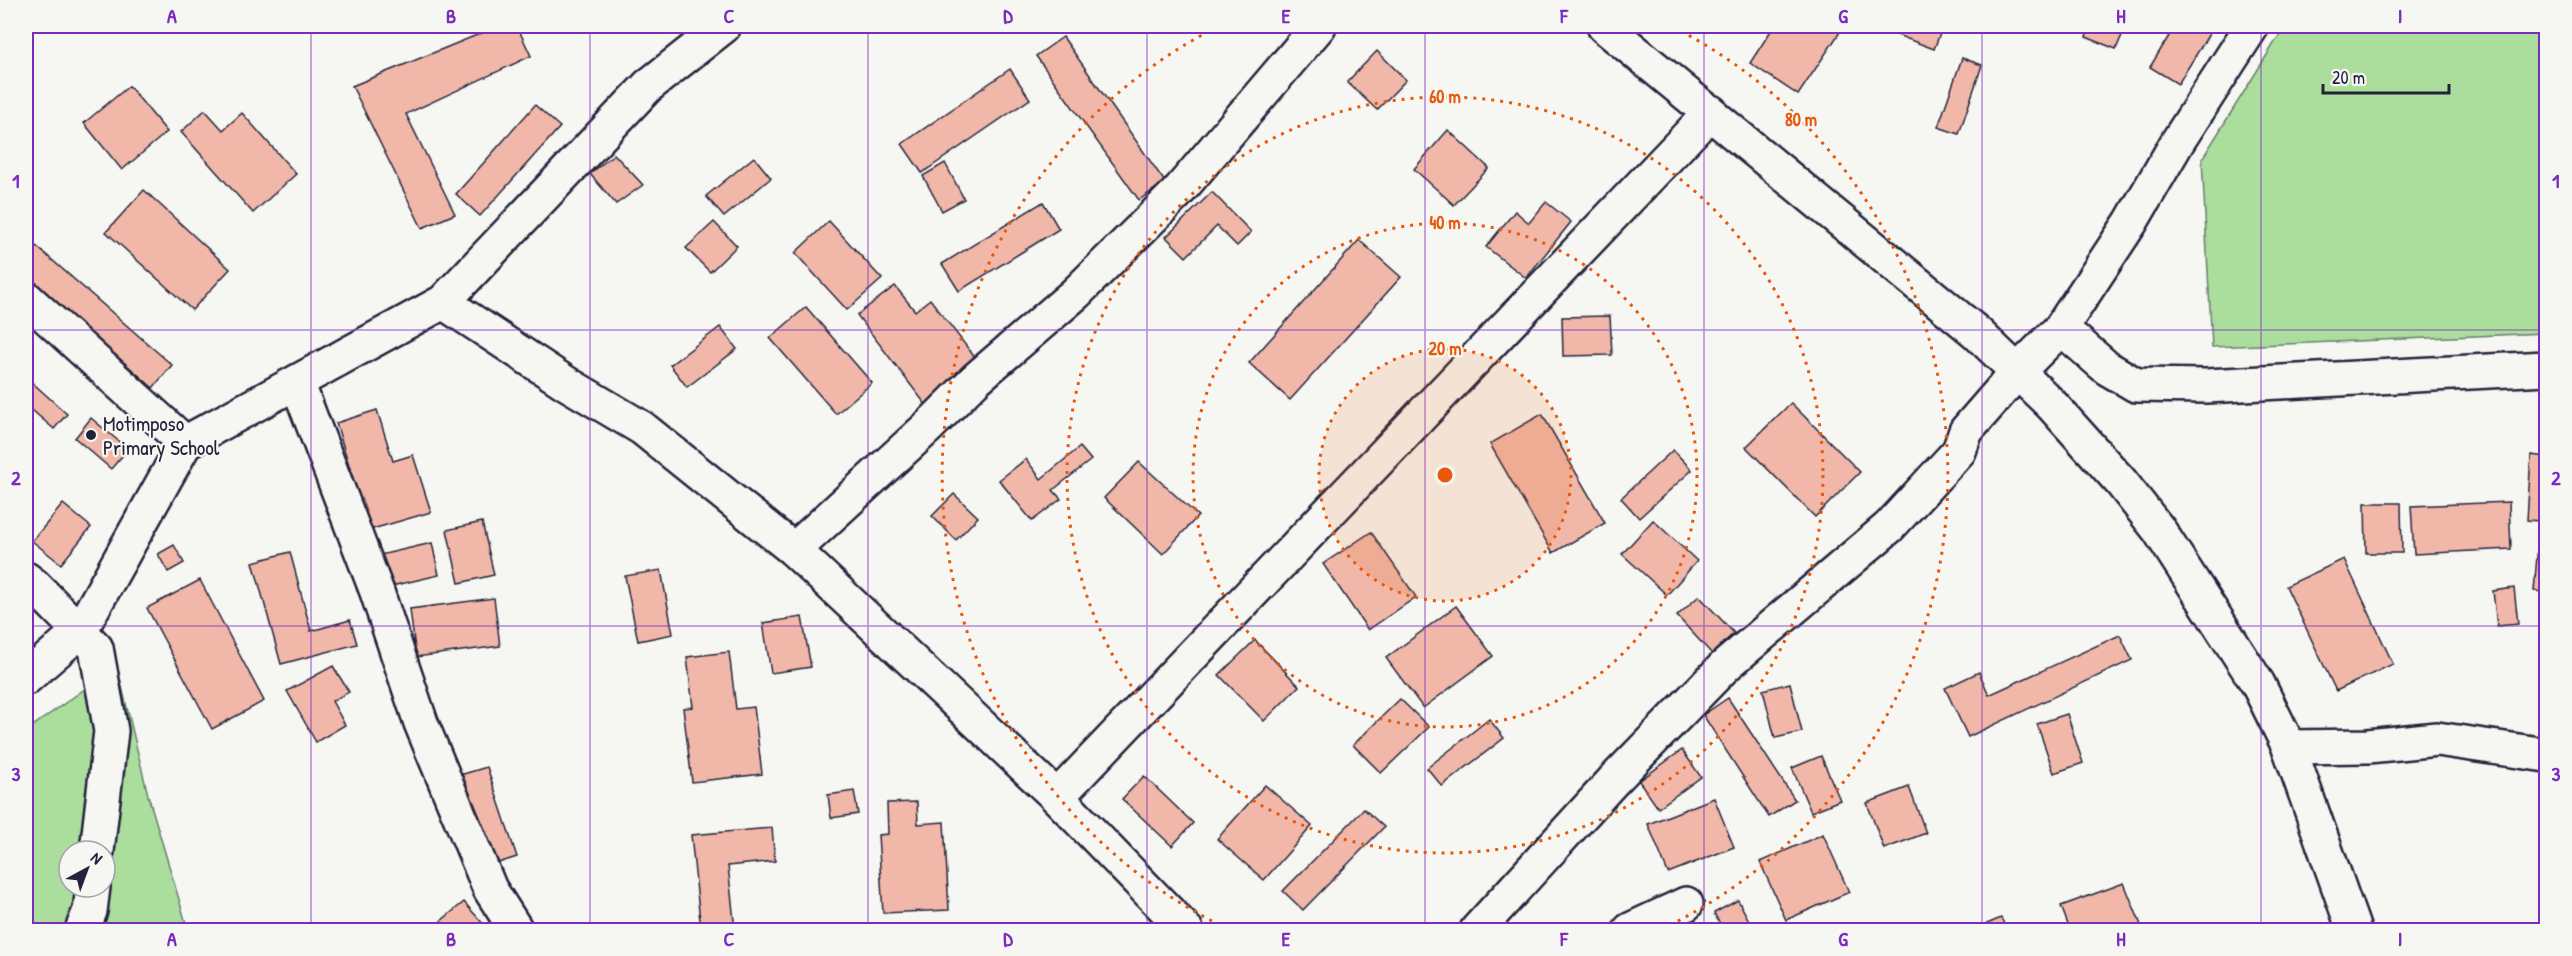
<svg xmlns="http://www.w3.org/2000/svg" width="2572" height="956" font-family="'Patrick Hand',sans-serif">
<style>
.green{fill:#abdd9d;stroke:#66806c;stroke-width:1.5;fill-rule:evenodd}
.building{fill:#f1b8a9;stroke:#22223b;stroke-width:1.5}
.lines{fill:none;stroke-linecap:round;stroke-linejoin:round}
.minor-casing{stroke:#22223b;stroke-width:38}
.major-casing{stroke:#22223b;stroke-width:38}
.minor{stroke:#f6f6f2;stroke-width:33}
.major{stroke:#f6f6f2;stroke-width:33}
.grid{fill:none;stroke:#7b2cbf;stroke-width:1.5;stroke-opacity:0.55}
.ring{fill:none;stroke:#e8590c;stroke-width:3;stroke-dasharray:3 6}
.poi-dot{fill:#22223b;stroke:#f6f6f2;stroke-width:2}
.labels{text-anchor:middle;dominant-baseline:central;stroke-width:4.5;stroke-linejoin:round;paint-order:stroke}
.poi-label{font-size:21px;fill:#22223b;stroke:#f6f6f2;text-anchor:start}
.centre{fill:#e8590c;stroke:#f6f6f2;stroke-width:3}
.ring-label{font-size:18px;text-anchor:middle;font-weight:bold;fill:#e8590c;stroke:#f6f6f2;stroke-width:4.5;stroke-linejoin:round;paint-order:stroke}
.neatline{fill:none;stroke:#7b2cbf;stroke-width:2}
.grid-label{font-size:20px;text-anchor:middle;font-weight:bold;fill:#7b2cbf}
</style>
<rect width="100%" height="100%" fill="#f6f6f2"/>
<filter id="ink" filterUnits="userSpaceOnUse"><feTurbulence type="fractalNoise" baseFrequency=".0167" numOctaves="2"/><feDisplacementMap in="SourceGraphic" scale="12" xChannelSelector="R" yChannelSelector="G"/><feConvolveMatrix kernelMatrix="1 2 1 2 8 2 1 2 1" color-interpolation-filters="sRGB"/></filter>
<g filter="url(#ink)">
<g class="green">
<path d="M 2285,26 L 2546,26 L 2546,333 L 2212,347 L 2202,159 Z"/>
<path d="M 117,666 L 148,795 L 188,930 L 26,930 L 26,731 ZM 69,851 L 105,851 L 105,887 L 69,887 Z"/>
</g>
<g class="building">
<path d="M 499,26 L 517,26 L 531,56 L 406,114 L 455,214 L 422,228 L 352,86 Z"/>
<path d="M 1774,26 L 1844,26 L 1798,95 L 1750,63 Z"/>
<path d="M 1883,26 L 1943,26 L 1934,49 L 1881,29 Z"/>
<path d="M 2090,26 L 2126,26 L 2116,49 L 2086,37 Z"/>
<path d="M 2175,26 L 2214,26 L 2178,84 L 2150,67 Z"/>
<path d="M 1063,37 L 1165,182 L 1139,200 L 1036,56 Z"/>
<path d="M 1377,51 L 1406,80 L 1377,110 L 1347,82 Z"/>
<path d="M 1962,58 L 1982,65 L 1959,134 L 1938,127 Z"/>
<path d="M 1010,69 L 1030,99 L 922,173 L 902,144 Z"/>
<path d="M 129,86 L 167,132 L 122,170 L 84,123 Z"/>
<path d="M 535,105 L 560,127 L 480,216 L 456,194 Z"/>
<path d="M 205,110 L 223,130 L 242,113 L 296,174 L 253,213 L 181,132 Z"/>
<path d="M 1448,130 L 1489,168 L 1454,205 L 1414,169 Z"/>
<path d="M 614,154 L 643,185 L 616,204 L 590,174 Z"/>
<path d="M 754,157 L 771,178 L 724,217 L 706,196 Z"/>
<path d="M 945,163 L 964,199 L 942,211 L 923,176 Z"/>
<path d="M 144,190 L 230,269 L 192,310 L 106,232 Z"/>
<path d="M 1212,192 L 1251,232 L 1237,246 L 1217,226 L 1186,257 L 1166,237 Z"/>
<path d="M 1043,202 L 1059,229 L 959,291 L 942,264 Z"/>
<path d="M 1546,202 L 1571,222 L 1526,278 L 1486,247 L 1515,211 L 1529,223 Z"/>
<path d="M 829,221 L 882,279 L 847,310 L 795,253 Z"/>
<path d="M 714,222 L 737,246 L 710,272 L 686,248 Z"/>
<path d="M 1359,240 L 1401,277 L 1290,400 L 1249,363 Z"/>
<path d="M 36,246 L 172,365 L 153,388 L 26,276 L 26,257 Z"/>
<path d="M 895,286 L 915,311 L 930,299 L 980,364 L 926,405 L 857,315 Z"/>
<path d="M 806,307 L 872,383 L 836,414 L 770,338 Z"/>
<path d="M 1610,316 L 1612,355 L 1563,356 L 1562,317 Z"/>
<path d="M 720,327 L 737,349 L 687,387 L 670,365 Z"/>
<path d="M 26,377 L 67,414 L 54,429 L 26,405 Z"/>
<path d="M 1791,403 L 1860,472 L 1815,517 L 1746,447 Z"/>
<path d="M 377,410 L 393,461 L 413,455 L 431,512 L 369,530 L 336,423 Z"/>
<path d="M 1542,414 L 1605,523 L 1553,553 L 1490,444 Z"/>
<path d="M 91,418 L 128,449 L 111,469 L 75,438 Z"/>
<path d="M 1080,447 L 1091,460 L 1053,490 L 1061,499 L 1032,521 L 999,480 L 1026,459 L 1041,479 Z"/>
<path d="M 1673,450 L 1692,470 L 1639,518 L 1621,498 Z"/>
<path d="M 2531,455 L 2546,457 L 2546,592 L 2534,591 L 2540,521 L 2527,520 Z"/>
<path d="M 1139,462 L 1198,516 L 1163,554 L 1104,498 Z"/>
<path d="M 954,494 L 978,517 L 956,540 L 932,516 Z"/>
<path d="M 2509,502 L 2511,549 L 2414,554 L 2411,506 Z"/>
<path d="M 2365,503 L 2401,503 L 2402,553 L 2366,553 Z"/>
<path d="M 63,504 L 91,527 L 61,564 L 32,541 Z"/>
<path d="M 1653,520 L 1697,561 L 1667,595 L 1622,554 Z"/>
<path d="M 482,522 L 494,575 L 459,583 L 447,530 Z"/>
<path d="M 1371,532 L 1416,597 L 1368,630 L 1323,564 Z"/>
<path d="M 432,543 L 439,575 L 387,587 L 380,555 Z"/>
<path d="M 174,545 L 184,563 L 168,572 L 158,554 Z"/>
<path d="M 290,552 L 311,631 L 350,620 L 357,644 L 281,664 L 253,562 Z"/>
<path d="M 2344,559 L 2393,664 L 2336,691 L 2286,586 Z"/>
<path d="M 661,570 L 673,634 L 638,641 L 625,576 Z"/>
<path d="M 200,580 L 264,701 L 212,729 L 147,608 Z"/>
<path d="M 2514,588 L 2518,624 L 2497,626 L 2493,591 Z"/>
<path d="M 1699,596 L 1734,633 L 1712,654 L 1677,616 Z"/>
<path d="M 494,598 L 500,646 L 416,657 L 410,609 Z"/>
<path d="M 1456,606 L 1493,656 L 1423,708 L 1386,658 Z"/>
<path d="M 802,617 L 811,667 L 771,673 L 763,623 Z"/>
<path d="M 2120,635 L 2132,660 L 1968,737 L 1945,688 L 1979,672 L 1989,695 Z"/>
<path d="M 1255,640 L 1299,686 L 1264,721 L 1219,675 Z"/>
<path d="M 729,652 L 736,709 L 754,707 L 762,774 L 692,782 L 683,708 L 693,707 L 687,657 Z"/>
<path d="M 333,666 L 349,692 L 332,701 L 345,725 L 316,742 L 287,691 Z"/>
<path d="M 1790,683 L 1802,732 L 1775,738 L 1763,690 Z"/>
<path d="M 1728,698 L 1795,800 L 1769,817 L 1703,715 Z"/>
<path d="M 1400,699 L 1429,727 L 1381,773 L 1353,745 Z"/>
<path d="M 2067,714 L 2083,763 L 2054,773 L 2037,724 Z"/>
<path d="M 1489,719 L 1504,738 L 1442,786 L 1427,768 Z"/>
<path d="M 1682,750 L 1701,777 L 1658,808 L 1639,781 Z"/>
<path d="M 1821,756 L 1840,800 L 1811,812 L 1792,768 Z"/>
<path d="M 487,767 L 517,857 L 489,866 L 460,775 Z"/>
<path d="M 1144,776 L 1193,823 L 1172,846 L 1122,799 Z"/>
<path d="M 1265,785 L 1312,826 L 1264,880 L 1217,839 Z"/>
<path d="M 1909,787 L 1926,833 L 1884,849 L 1867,803 Z"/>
<path d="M 854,791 L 858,814 L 831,818 L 828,795 Z"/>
<path d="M 1714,798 L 1734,847 L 1668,873 L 1648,824 Z"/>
<path d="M 917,802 L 918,824 L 944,822 L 949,910 L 883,913 L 878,835 L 888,834 L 887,803 Z"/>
<path d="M 1364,809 L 1384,827 L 1303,910 L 1283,891 Z"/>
<path d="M 772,828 L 775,861 L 728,866 L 735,930 L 701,930 L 691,835 Z"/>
<path d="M 1823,834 L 1849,892 L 1786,920 L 1760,862 Z"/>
<path d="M 2124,883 L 2143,930 L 2070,930 L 2061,906 Z"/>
<path d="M 1738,900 L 1754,930 L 1723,930 L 1714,913 Z"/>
<path d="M 464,902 L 485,926 L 479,930 L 430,930 Z"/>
<path d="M 2001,918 L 2007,930 L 1976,930 L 1975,929 Z"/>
</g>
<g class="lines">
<defs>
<g id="minor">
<path d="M 26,298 L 185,443"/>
<path d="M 443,302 L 566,383 L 642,428 L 794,550 L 1057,797 L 1186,930"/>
<path d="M 2061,328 L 2107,368 L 2136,385 L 2206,386 L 2546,368"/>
<path d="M 297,382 L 377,592 L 421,723 L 490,889 L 516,930"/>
<path d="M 794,550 L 928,427 L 976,379 L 1076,293 L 1178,192 L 1319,26"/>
<path d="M 26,579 L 35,586 L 96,648 L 111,731 L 97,851"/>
<path d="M 26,678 L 80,631 L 185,443 L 443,302 L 648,86 L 724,26"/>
<path d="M 2289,747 L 2368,746 L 2437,739 L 2546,755"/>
<path d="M 1057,797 L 1711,112"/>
<path d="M 82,930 L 90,911 L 93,887"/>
<path d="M 1477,930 L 1613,781 L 1725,666 L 1889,527 L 1959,451 L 1966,431 L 2018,371 L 2061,328 L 2131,222 L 2178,141 L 2252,26"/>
<path d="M 1630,930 L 1686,904"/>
</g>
<path id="major" d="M 1604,26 L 1976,332 L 2051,404 L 2121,482 L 2159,530 L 2258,684 L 2289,747 L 2354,930"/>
</defs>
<use href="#minor" class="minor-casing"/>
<use href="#major" class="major-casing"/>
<use href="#minor" class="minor"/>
<use href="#major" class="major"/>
</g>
</g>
<path class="grid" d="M 311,26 L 311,930M 590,26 L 590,930M 868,26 L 868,930M 1147,26 L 1147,930M 1425,26 L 1425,930M 1704,26 L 1704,930M 1982,26 L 1982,930M 2261,26 L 2261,930M 26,330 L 2546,330M 26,626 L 2546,626"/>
<circle cx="1445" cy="475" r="126" fill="#e8590c" fill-opacity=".12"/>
<g class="ring">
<circle cx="1445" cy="475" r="126"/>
<circle cx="1445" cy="475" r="252"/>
<circle cx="1445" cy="475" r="378"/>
<path d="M1228 929A503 503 0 0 1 1217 27M1673 27A503 503 0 0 1 1662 929"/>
</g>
<circle class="poi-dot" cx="91" cy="435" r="6"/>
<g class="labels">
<g class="poi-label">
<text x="103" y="423">Motimposo<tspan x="103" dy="24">Primary School</tspan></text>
</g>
</g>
<circle cx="1445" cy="475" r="9" class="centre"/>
<g class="ring-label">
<text x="1445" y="103">60 m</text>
<text x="1801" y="126">80 m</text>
<text x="1445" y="229">40 m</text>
<text x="1445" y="355">20 m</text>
</g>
<rect width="2572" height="956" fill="none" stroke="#f6f6f2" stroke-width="66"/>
<g transform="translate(87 869) rotate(41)"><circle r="28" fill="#f6f6f2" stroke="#a1a1a9" stroke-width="1.5"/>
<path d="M0-4.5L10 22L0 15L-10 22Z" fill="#22223b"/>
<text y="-9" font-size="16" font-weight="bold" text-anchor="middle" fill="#22223b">N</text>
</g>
<path d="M2323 84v9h126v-9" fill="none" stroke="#22223b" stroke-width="3"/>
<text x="2332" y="84" font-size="18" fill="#22223b" stroke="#f6f6f2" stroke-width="4.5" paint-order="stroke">20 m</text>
<rect x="33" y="33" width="2506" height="890" class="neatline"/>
<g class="grid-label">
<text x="172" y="23">A</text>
<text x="451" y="23">B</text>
<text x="729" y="23">C</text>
<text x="1008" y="23">D</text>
<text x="1286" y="23">E</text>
<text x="1564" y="23">F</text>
<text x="1843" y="23">G</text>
<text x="2121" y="23">H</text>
<text x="2400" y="23">I</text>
<text x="16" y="188">1</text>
<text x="2556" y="188">1</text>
<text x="16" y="485">2</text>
<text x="2556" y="485">2</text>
<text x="16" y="781">3</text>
<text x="2556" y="781">3</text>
<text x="172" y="946">A</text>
<text x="451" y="946">B</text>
<text x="729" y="946">C</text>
<text x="1008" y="946">D</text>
<text x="1286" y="946">E</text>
<text x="1564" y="946">F</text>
<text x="1843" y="946">G</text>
<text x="2121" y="946">H</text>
<text x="2400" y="946">I</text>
</g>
</svg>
